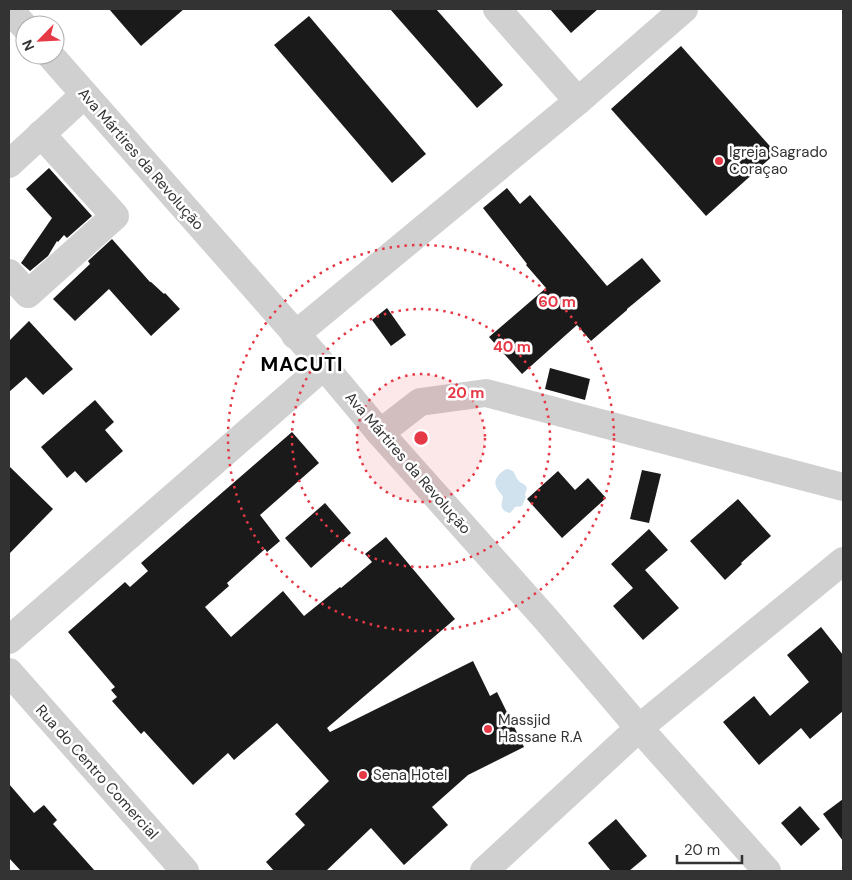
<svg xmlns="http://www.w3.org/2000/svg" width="852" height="880" font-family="'DM Sans',sans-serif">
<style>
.water{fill:#cfe2ee}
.building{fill:#1a1a1a}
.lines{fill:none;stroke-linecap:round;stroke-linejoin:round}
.minor{stroke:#d0d0d0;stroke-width:28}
.ring{fill:none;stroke:#e63946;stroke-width:2.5;stroke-dasharray:2.5 5}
.poi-dot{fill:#e63946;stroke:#fff;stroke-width:2}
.labels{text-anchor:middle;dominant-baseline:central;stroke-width:5;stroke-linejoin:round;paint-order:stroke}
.poi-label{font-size:15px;fill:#333;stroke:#fff;text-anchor:start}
.street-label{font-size:15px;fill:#333;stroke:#fff}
.district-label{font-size:20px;font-weight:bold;letter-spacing:1px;fill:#000;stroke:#fff}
.centre{fill:#e63946;stroke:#fff;stroke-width:2.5}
.ring-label{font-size:15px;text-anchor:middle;font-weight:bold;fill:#e63946;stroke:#fff;stroke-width:5;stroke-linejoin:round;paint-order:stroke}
</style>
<rect width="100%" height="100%" fill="#fff"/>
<path class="water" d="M 507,469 C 517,471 513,474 518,480 C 522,485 524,482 527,488 L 525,495 L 526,497 L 522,506 L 515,507 L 512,511 L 510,513 C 500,511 501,505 503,497 C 501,493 497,490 496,486 C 493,479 501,471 507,469 Z"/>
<g class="building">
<path d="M 109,9 L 184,9 L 141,46 Z"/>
<path d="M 390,9 L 436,9 L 503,85 L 477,108 Z"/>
<path d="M 550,9 L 598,9 L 571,33 Z"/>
<path d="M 309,16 L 426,154 L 392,183 L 274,45 Z"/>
<path d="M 681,46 L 776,153 L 706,216 L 611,109 Z"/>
<path d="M 49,168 L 92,216 L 67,238 L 64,235 L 58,242 L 57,241 L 48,256 L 30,271 L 21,263 L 52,218 L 26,189 Z"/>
<path d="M 507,188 L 520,204 L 530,195 L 607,286 L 642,258 L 661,281 L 627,309 L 627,310 L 591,341 L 577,325 L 522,374 L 489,337 L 546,288 L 526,265 L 527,264 L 483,208 Z"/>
<path d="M 112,239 L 150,282 L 151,282 L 164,294 L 165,293 L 180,309 L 151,336 L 109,289 L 75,321 L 53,299 L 90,264 L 88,261 Z"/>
<path d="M 387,308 L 406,335 L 391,346 L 372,320 Z"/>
<path d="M 29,321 L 73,369 L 43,395 L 26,377 L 9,392 L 9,341 Z"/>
<path d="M 550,368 L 590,379 L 585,400 L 545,389 Z"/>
<path d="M 95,400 L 114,422 L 105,430 L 123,451 L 86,483 L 75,471 L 67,478 L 41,447 Z"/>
<path d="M 292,432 L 319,463 L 260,515 L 280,541 L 267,552 L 265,549 L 227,583 L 229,586 L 205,607 L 231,637 L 283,591 L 304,616 L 340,587 L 341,588 L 372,562 L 365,554 L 386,537 L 455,619 L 327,728 L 330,732 L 473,661 L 490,696 L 497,692 L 524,747 L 468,775 L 432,807 L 448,825 L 404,865 L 371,828 L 326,871 L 274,871 L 266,862 L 305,825 L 295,814 L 329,781 L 277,723 L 234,760 L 228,753 L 193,785 L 144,731 L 141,734 L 112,701 L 117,697 L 111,690 L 115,687 L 68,632 L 125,582 L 130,587 L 148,571 L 141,563 Z"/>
<path d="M 9,466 L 53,509 L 9,554 Z"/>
<path d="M 642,470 L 661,474 L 649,523 L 630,519 Z"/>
<path d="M 558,471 L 575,490 L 588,478 L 606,498 L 562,538 L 527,499 Z"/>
<path d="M 738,499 L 771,536 L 741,563 L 742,564 L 725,580 L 690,541 Z"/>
<path d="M 325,503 L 351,533 L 311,568 L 285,538 Z"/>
<path d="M 649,529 L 668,550 L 645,570 L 679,608 L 643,640 L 613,606 L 633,588 L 611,564 Z"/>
<path d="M 821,627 L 843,655 L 843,711 L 810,739 L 801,728 L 759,765 L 723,722 L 754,696 L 770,716 L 809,682 L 787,655 Z"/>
<path d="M 9,784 L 34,813 L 44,805 L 57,820 L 53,824 L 95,871 L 21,871 L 9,858 Z"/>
<path d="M 843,799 L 843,841 L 823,814 Z"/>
<path d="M 800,806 L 820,829 L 801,846 L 781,823 Z"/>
<path d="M 616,819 L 647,856 L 629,871 L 611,871 L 588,843 Z"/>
</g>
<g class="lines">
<g class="minor">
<path d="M 9,9 L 25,27"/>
<path d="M 497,9 L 578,101"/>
<path d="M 50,55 L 324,366 L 380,433 L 545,618 L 639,728 L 767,871"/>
<path d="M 9,164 L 84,95"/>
<path d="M 9,273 L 28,294 L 115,216 L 41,134"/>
<path d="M 295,335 L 578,101 L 684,9"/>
<path d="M 380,433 L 420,402 L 486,393 L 843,487"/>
<path d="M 9,640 L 324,366"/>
<path d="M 9,672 L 185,871"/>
<path d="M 484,871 L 639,728 L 843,561"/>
</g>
</g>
<circle cx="421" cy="438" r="64" fill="#e63946" fill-opacity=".12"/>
<g class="ring">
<circle cx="421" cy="438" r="64"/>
<circle cx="421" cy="438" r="129"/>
<circle cx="421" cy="438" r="193"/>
</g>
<g class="poi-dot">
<circle cx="719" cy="161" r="5"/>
<circle cx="488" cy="729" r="5"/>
<circle cx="363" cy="775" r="5"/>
</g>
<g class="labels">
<g class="poi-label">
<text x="729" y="152">Igreja Sagrado<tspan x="729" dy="17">Coraçao</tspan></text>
<text x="498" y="720">Massjid<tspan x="498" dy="17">Hassane R.A</tspan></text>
<text x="373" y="775">Sena Hotel</text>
</g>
<g class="street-label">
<text transform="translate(141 159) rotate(49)">Ava Mártires da Revolução</text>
<text transform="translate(408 463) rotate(49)">Ava Mártires da Revolução</text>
<text transform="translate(97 772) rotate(48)">Rua do Centro Comercial</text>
</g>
<g class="district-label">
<text x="302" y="364">MACUTI</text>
</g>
</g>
<circle cx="421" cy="438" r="8" class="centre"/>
<g class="ring-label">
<text x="557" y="307">60 m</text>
<text x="512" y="352">40 m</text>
<text x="466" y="398">20 m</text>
</g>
<rect width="852" height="880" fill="none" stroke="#333333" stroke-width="20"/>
<g transform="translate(40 40) rotate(246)"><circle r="24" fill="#ffffff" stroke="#adadad"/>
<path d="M0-4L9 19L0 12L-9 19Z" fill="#e63946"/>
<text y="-8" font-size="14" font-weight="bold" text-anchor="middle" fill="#333333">N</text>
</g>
<path d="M677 855v8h65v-8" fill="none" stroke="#333333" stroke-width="2.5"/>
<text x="684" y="855" font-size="15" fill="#333333" stroke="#ffffff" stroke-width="4" paint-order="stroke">20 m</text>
</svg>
